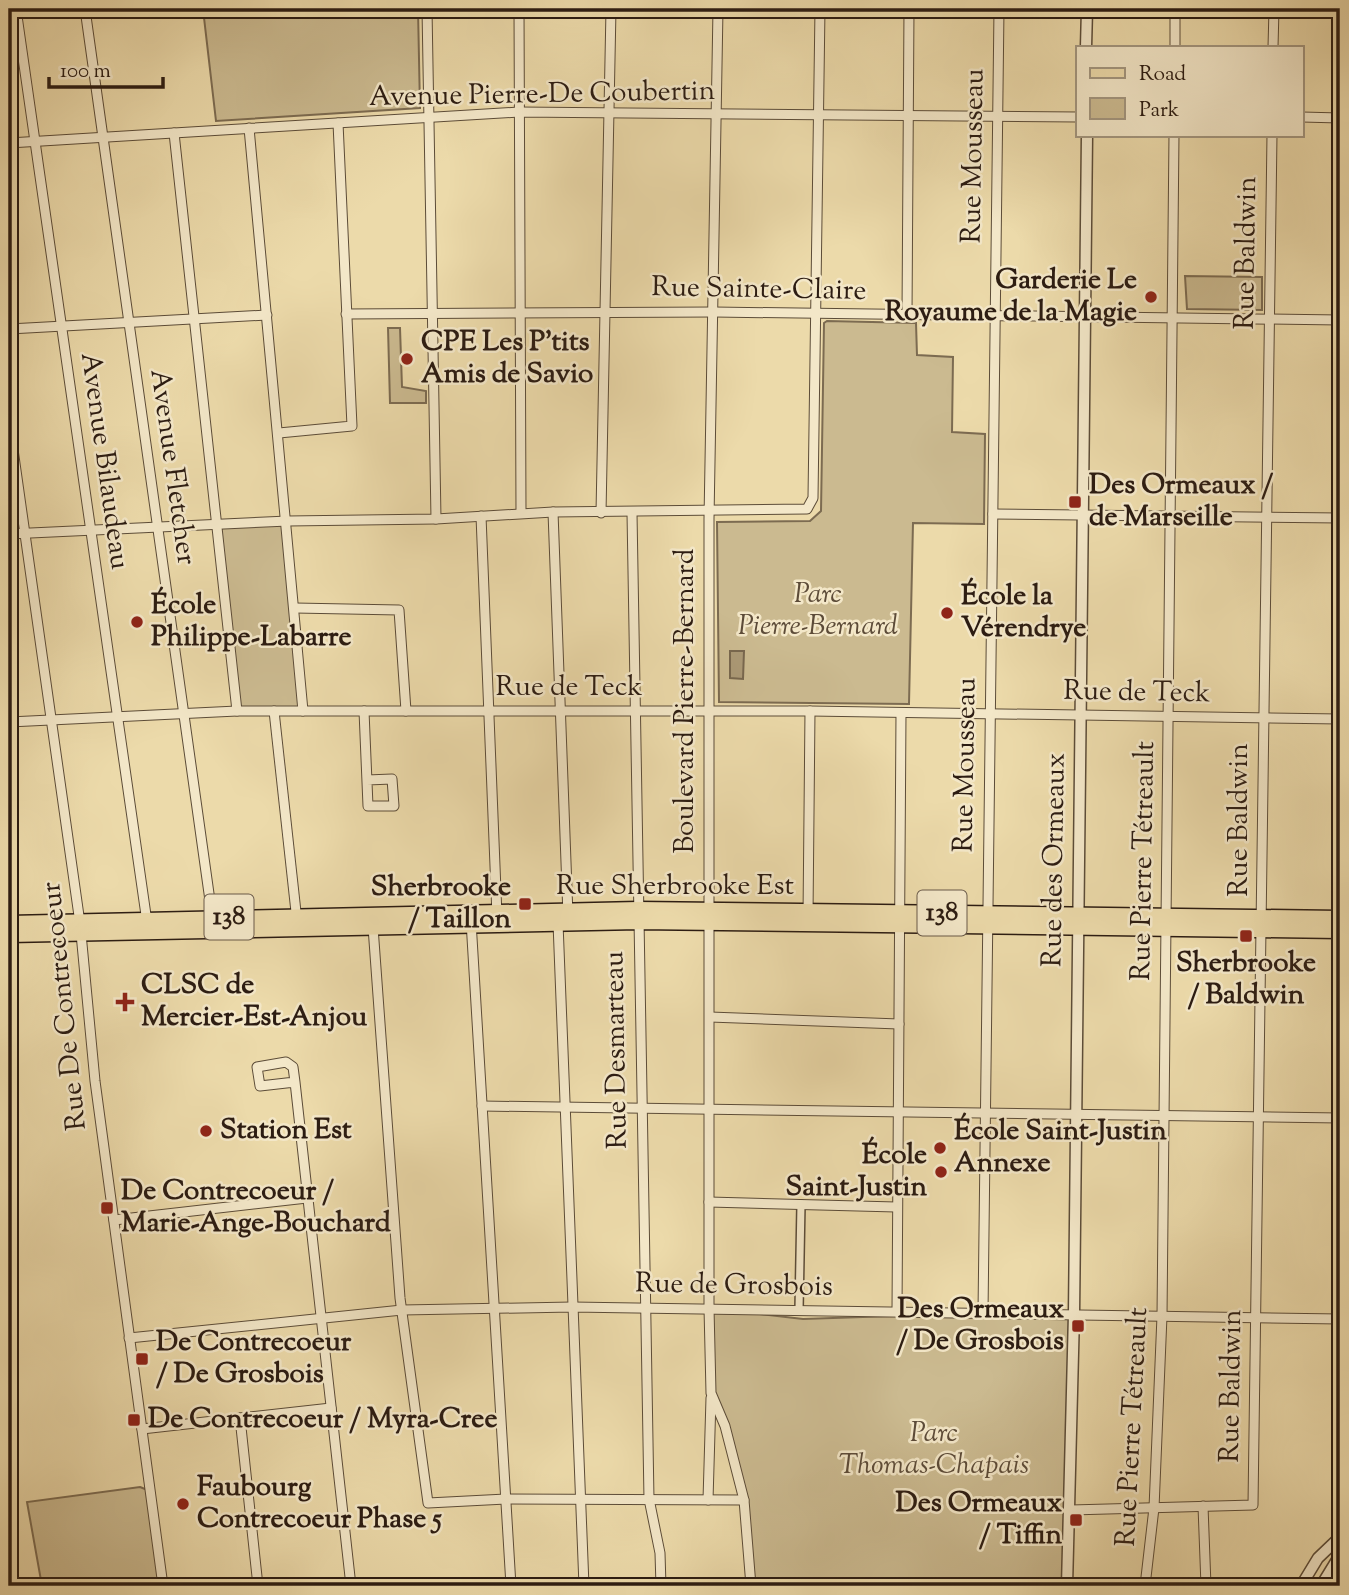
<svg xmlns="http://www.w3.org/2000/svg" width="1349" height="1595" font-family="'Sorts Mill Goudy',serif">
<style>
.green{fill:#cbba90;stroke:#7c6b51;stroke-width:2}
.water{fill:#ab9976;stroke:#78674e;stroke-width:2}
.lines{fill:none;stroke-linecap:round;stroke-linejoin:round}
.pedestrian-casing{stroke:#5c4c38;stroke-width:10}
.minor-casing{stroke:#5c4c38;stroke-width:11}
.tertiary-casing{stroke:#5c4c38;stroke-width:13}
.primary-casing{stroke:#2c1c12;stroke-width:17}
.pedestrian{stroke:#f3e7c8;stroke-width:7}
.minor{stroke:#f3e7c8;stroke-width:9}
.tertiary{stroke:#f3e7c8;stroke-width:10}
.primary{stroke:#ecdaaa;stroke-width:14}
.poi-dot{fill:#8f2418;stroke:#f3e7c8;stroke-width:2.5}
.labels{text-anchor:middle;dominant-baseline:central;stroke-width:5;stroke-linejoin:round;paint-order:stroke}
.shield{fill:#f3e7c8;stroke:#685949;stroke-width:2}
.shield-label{font-size:26px;font-weight:bold;fill:#2c1c12}
.street-label{font-size:28px;fill:#2c1c12;stroke:#f3e7c8}
.poi-label{font-size:28px;font-weight:bold;fill:#2c1c12;stroke:#f3e7c8;text-anchor:start}
.park-label{font-size:28px;font-style:italic;fill:#5c4b38;stroke:#f3e7c8}
</style>
<rect width="100%" height="100%" fill="#ecdaaa"/>
<filter id="stains"><feTurbulence type="fractalNoise" baseFrequency=".00286" numOctaves="4"/><feColorMatrix values="0 0 0 0 .2 0 0 0 0 .09 0 0 0 0 .02 0 0 0 .5 -.17"/></filter>
<radialGradient id="worn" r=".72"><stop offset=".6" stop-color="#630" stop-opacity="0"/><stop offset="1" stop-color="#630" stop-opacity=".3"/></radialGradient>
<g class="green">
<path d="M 203,9 L 418,9 L 420,108 L 216,121 Z"/>
<path d="M 1185,276 L 1262,277 L 1262,310 L 1187,309 Z"/>
<path d="M 827,321 L 916,323 L 917,355 L 953,357 L 952,432 L 985,434 L 984,524 L 913,523 L 909,704 L 719,702 L 717,522 L 810,521 L 821,511 L 824,323 Z"/>
<path d="M 388,328 L 400,328 L 402,387 L 426,391 L 426,403 L 390,403 Z"/>
<path d="M 288,521 L 303,711 L 237,711 L 217,525 Z"/>
<path d="M 709,1308 L 803,1319 L 983,1313 L 1074,1314 L 1066,1586 L 751,1586 L 744,1500 L 711,1393 Z"/>
<path d="M 140,1487 L 150,1491 L 163,1586 L 42,1586 L 27,1502 Z"/>
</g>
<path class="water" d="M 730,651 L 744,651 L 743,679 L 730,678 Z"/>
<g class="lines">
<defs>
<path id="pedestrian" d="M 799,1310 L 801,1204"/>
<g id="minor">
<path d="M 16,9 L 147,922"/>
<path d="M 85,9 L 213,922"/>
<path d="M 427,9 L 436,519"/>
<path d="M 519,9 L 521,513"/>
<path d="M 718,9 L 709,519 L 709,1308 L 711,1393 L 725,1426 L 744,1500 L 751,1586"/>
<path d="M 1175,47 L 1175,9"/>
<path d="M 1273,47 L 1274,9"/>
<path d="M 1302,117 L 1340,118"/>
<path d="M 249,128 L 303,711"/>
<path d="M 174,133 L 237,711"/>
<path d="M 9,143 L 519,112 L 1078,117"/>
<path d="M 346,314 L 714,312 L 1340,320"/>
<path d="M 907,315 L 909,9"/>
<path d="M 9,329 L 267,315"/>
<path d="M 9,421 L 80,923 L 95,1081 L 163,1586"/>
<path d="M 279,433 L 352,426 L 338,123"/>
<path d="M 553,512 L 568,916"/>
<path d="M 601,513 L 611,9"/>
<path d="M 632,513 L 649,1499 L 660,1553 L 661,1586"/>
<path d="M 993,514 L 1340,518"/>
<path d="M 481,516 L 497,916"/>
<path d="M 9,534 L 288,521 L 436,519 L 553,512 L 807,509 L 813,498 L 820,9"/>
<path d="M 295,608 L 399,610 L 406,711"/>
<path d="M 274,711 L 297,921"/>
<path d="M 364,711 L 368,806 L 394,806 L 392,779 L 367,780"/>
<path d="M 9,722 L 237,711 L 810,711 L 1340,719"/>
<path d="M 808,916 L 810,711"/>
<path d="M 471,921 L 511,1586"/>
<path d="M 558,923 L 584,1586"/>
<path d="M 373,927 L 400,1298 L 428,1503 L 506,1499 L 744,1500"/>
<path d="M 710,1017 L 899,1024"/>
<path d="M 295,1082 L 260,1086 L 257,1067 L 286,1062 L 293,1067 L 295,1082 L 351,1586"/>
<path d="M 482,1106 L 1340,1118"/>
<path d="M 709,1202 L 896,1207"/>
<path d="M 114,1220 L 307,1198"/>
<path d="M 897,1311 L 901,713"/>
<path d="M 983,1313 L 999,9"/>
<path d="M 129,1338 L 402,1310 L 572,1307 L 1340,1319"/>
<path d="M 240,1418 L 258,1586"/>
<path d="M 142,1429 L 331,1408"/>
<path d="M 708,1500 L 711,1398"/>
<path d="M 1203,1506 L 1206,1586"/>
<path d="M 1071,1510 L 1253,1505 L 1272,135"/>
<path d="M 441,1586 L 447,1586"/>
<path d="M 1145,1586 L 1154,1508 L 1162,1316 L 1174,135"/>
</g>
<g id="tertiary">
<path d="M 1086,47 L 1087,9"/>
<path d="M 1067,1586 L 1074,1314 L 1087,135"/>
<path d="M 1301,1586 L 1318,1558 L 1340,1537"/>
<path d="M 1321,1586 L 1340,1555"/>
</g>
<g id="primary">
<path d="M 9,923 L 638,909 L 1340,918"/>
<path d="M 9,935 L 638,922 L 1340,931"/>
</g>
</defs>
<use href="#pedestrian" class="pedestrian-casing"/>
<use href="#minor" class="minor-casing"/>
<use href="#tertiary" class="tertiary-casing"/>
<use href="#primary" class="primary-casing"/>
<use href="#pedestrian" class="pedestrian"/>
<use href="#minor" class="minor"/>
<use href="#tertiary" class="tertiary"/>
<use href="#primary" class="primary"/>
</g>
<g class="poi-dot">
<circle cx="1151" cy="297" r="7"/>
<circle cx="407" cy="359" r="7"/>
<rect x="1068" y="495" width="14" height="14" rx="3.5"/>
<circle cx="947" cy="613" r="7"/>
<circle cx="137" cy="622" r="7"/>
<rect x="518" y="897" width="14" height="14" rx="3.5"/>
<rect x="1239" y="929" width="14" height="14" rx="3.5"/>
<path d="M121.5 991.5h7v7h7v7h-7v7h-7v-7h-7v-7h7z"/>
<circle cx="206" cy="1131" r="7"/>
<circle cx="940" cy="1148" r="7"/>
<circle cx="941" cy="1172" r="7"/>
<rect x="100" y="1201" width="14" height="14" rx="3.5"/>
<rect x="1071" y="1319" width="14" height="14" rx="3.5"/>
<rect x="135" y="1352" width="14" height="14" rx="3.5"/>
<rect x="127" y="1413" width="14" height="14" rx="3.5"/>
<circle cx="183" cy="1504" r="7"/>
<rect x="1069" y="1513" width="14" height="14" rx="3.5"/>
</g>
<g class="labels">
<g class="shield">
<rect x="917.5" y="890.5" width="49" height="45" rx="5"/>
<rect x="204.5" y="894.5" width="49" height="45" rx="5"/>
</g>
<g class="shield-label">
<text x="942" y="913">138</text>
<text x="229" y="917">138</text>
</g>
<g class="street-label">
<text transform="translate(542 95) rotate(-1)">Avenue Pierre-De Coubertin</text>
<text transform="translate(974 156) rotate(-89)">Rue Mousseau</text>
<text transform="translate(1247 253) rotate(-89)">Rue Baldwin</text>
<text transform="translate(759 290) rotate(1)">Rue Sainte-Claire</text>
<text transform="translate(104 461) rotate(82)">Avenue Bilaudeau</text>
<text transform="translate(172 467) rotate(82)">Avenue Fletcher</text>
<text x="569" y="688">Rue de Teck</text>
<text transform="translate(1137 693) rotate(1)">Rue de Teck</text>
<text transform="translate(686 701) rotate(-90)">Boulevard Pierre-Bernard</text>
<text transform="translate(966 765) rotate(-89)">Rue Mousseau</text>
<text transform="translate(1240 820) rotate(-90)">Rue Baldwin</text>
<text transform="translate(1055 860) rotate(-89)">Rue des Ormeaux</text>
<text transform="translate(1144 861) rotate(-89)">Rue Pierre Tétreault</text>
<text x="675" y="887">Rue Sherbrooke Est</text>
<text transform="translate(65 1006) rotate(-96)">Rue De Contrecoeur</text>
<text transform="translate(617 1050) rotate(-91)">Rue Desmarteau</text>
<text transform="translate(734 1286) rotate(1)">Rue de Grosbois</text>
<text transform="translate(1232 1386) rotate(-89)">Rue Baldwin</text>
<text transform="translate(1133 1427) rotate(-87)">Rue Pierre Tétreault</text>
</g>
<g class="poi-label">
<text x="1137" y="281" text-anchor="end">Garderie Le<tspan x="1137" dy="32">Royaume de la Magie</tspan></text>
<text x="421" y="343">CPE Les P'tits<tspan x="421" dy="32">Amis de Savio</tspan></text>
<text x="1089" y="486">Des Ormeaux /<tspan x="1089" dy="32">de Marseille</tspan></text>
<text x="961" y="597">École la<tspan x="961" dy="32">Vérendrye</tspan></text>
<text x="151" y="606">École<tspan x="151" dy="32">Philippe-Labarre</tspan></text>
<text x="511" y="888" text-anchor="end">Sherbrooke<tspan x="511" dy="32">/ Taillon</tspan></text>
<text x="1246" y="964" text-anchor="middle">Sherbrooke<tspan x="1246" dy="32">/ Baldwin</tspan></text>
<text x="141" y="986">CLSC de<tspan x="141" dy="32">Mercier-Est-Anjou</tspan></text>
<text x="220" y="1131">Station Est</text>
<text x="954" y="1132">École Saint-Justin<tspan x="954" dy="32">Annexe</tspan></text>
<text x="927" y="1156" text-anchor="end">École<tspan x="927" dy="32">Saint-Justin</tspan></text>
<text x="121" y="1192">De Contrecoeur /<tspan x="121" dy="32">Marie-Ange-Bouchard</tspan></text>
<text x="1064" y="1310" text-anchor="end">Des Ormeaux<tspan x="1064" dy="32">/ De Grosbois</tspan></text>
<text x="156" y="1343">De Contrecoeur<tspan x="156" dy="32">/ De Grosbois</tspan></text>
<text x="148" y="1420">De Contrecoeur / Myra-Cree</text>
<text x="197" y="1488">Faubourg<tspan x="197" dy="32">Contrecoeur Phase 5</tspan></text>
<text x="1062" y="1504" text-anchor="end">Des Ormeaux<tspan x="1062" dy="32">/ Tiffin</tspan></text>
</g>
<g class="park-label">
<text x="818" y="595">Parc<tspan x="818" dy="32">Pierre-Bernard</tspan></text>
<text x="934" y="1434">Parc<tspan x="934" dy="32">Thomas-Chapais</tspan></text>
</g>
</g>
<rect width="1349" height="1595" fill="none" stroke="#ecdaaa" stroke-width="35"/>
<rect x="10" y="10" width="1328" height="1574" fill="none" stroke="#2c1c12" stroke-width="3.5"/>
<rect x="18" y="18" width="1314" height="1560" fill="none" stroke="#2c1c12" stroke-width="2"/>
<rect x="1076" y="46" width="228" height="91" fill="#f3e7c8" stroke="#a3967f" stroke-width="2"/>
<rect x="1090" y="68" width="35" height="10" fill="#ecdaaa" stroke="#a3967f" stroke-width="2"/>
<text x="1139" y="80" font-size="21" fill="#2c1c12">Road</text>
<rect x="1090" y="98" width="35" height="21" fill="#cbba90" stroke="#a3967f" stroke-width="2"/>
<text x="1139" y="116" font-size="21" fill="#2c1c12">Park</text>
<path d="M49 77v10h114v-10" fill="none" stroke="#2c1c12" stroke-width="3.5"/>
<text x="60" y="77" font-size="21" fill="#2c1c12" stroke="#f3e7c8" stroke-width="5" paint-order="stroke">100 m</text>
<rect width="100%" height="100%" filter="url(#stains)"/>
<rect width="100%" height="100%" fill="url(#worn)"/>
</svg>
